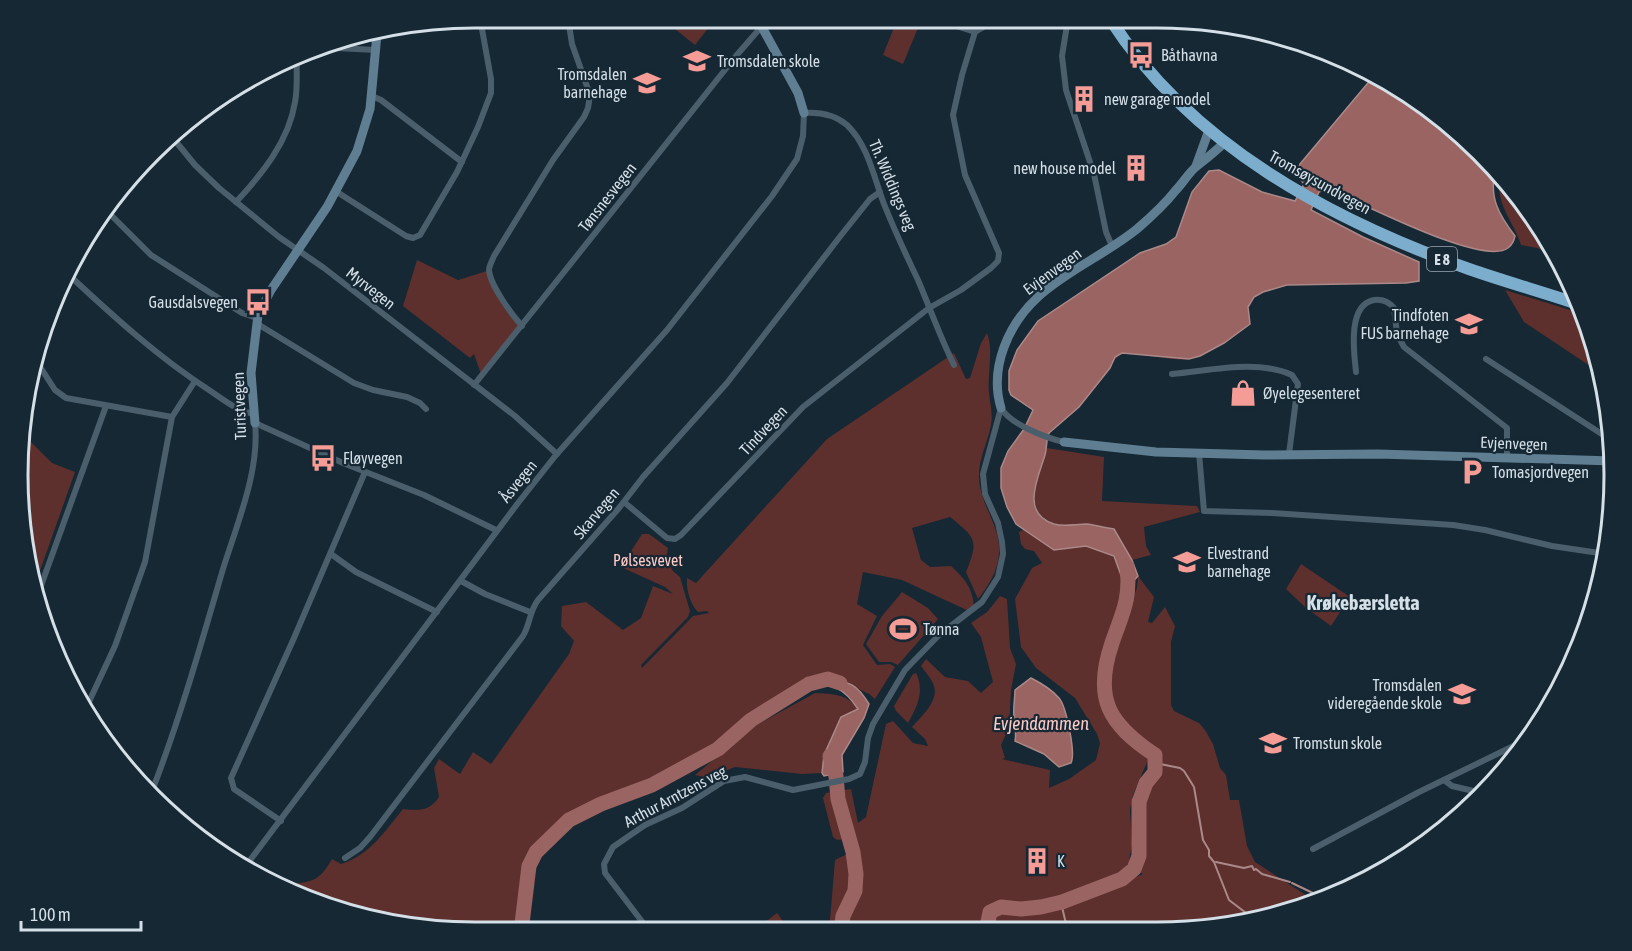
<svg xmlns="http://www.w3.org/2000/svg" width="1632" height="951" font-family="'Asap Condensed',sans-serif">
<style>
.green{fill:#5d2f2d}
.water{fill:#996461;stroke:#ab8989;stroke-width:1.5}
.lines{fill:none;stroke-linecap:round;stroke-linejoin:round}
.stream{stroke:#ab8989;stroke-width:2}
.river{stroke:#996461;stroke-width:15}
.street{stroke:#4b5e6b;stroke-width:6}
.secondary{stroke:#5f7e92;stroke-width:9}
.highway{stroke:#7cadcc;stroke-width:12}
.labels{text-anchor:middle;dominant-baseline:central;stroke-width:4.5;stroke-linejoin:round;paint-order:stroke}
.shield{fill:#152834;stroke:#9ba8b1;stroke-width:1.5}
.shield-label{font-size:15px;font-weight:bold;fill:#d4dfe7}
.poi-label{font-size:16px;fill:#d4dfe7;stroke:#152834;text-anchor:start}
.street-label{font-size:16px;fill:#d4dfe7;stroke:#152834}
.park-label{font-size:16px;fill:#ffcbc7;stroke:#152834}
.water-label{font-size:18px;font-style:italic;fill:#fcc9c5;stroke:#152834}
.quarter-label{font-size:20px;font-weight:bold;fill:#d4dfe7;stroke:#152834}
.rim{fill:none;stroke:#d4dfe7;stroke-width:3}
</style>
<rect width="100%" height="100%" fill="#152834"/>
<g class="green">
<path d="M 675,18 L 716,18 L 695,45 L 670,25 Z"/>
<path d="M 897,20 L 918,28 L 903,64 L 883,55 Z"/>
<path d="M 1500,176 L 1537,222 L 1555,255 L 1537,248 L 1521,245 C 1514,222 1494,202 1500,176 Z"/>
<path d="M 1363,237 L 1419,262 L 1419,281 L 1406,283 L 1287,285 L 1263,292 L 1254,297 L 1248,307 L 1250,324 C 1232,337 1212,354 1190,359 C 1178,361 1162,357 1149,356 C 1140,355 1130,349 1122,353 C 1116,355 1087,398 1079,406 C 1067,418 1043,429 1047,448 L 1104,457 L 1102,501 L 1197,506 L 1200,512 L 1144,527 L 1146,546 L 1151,555 L 1132,560 L 1114,529 L 1089,524 L 1063,526 L 1051,523 L 1039,514 L 1033,497 L 1035,482 L 1047,448 L 1033,441 L 1044,386 Z"/>
<path d="M 417,260 L 458,280 L 487,271 L 518,326 L 481,374 L 474,354 L 470,358 L 403,306 Z"/>
<path d="M 1505,290 L 1583,314 L 1602,374 L 1524,322 Z"/>
<path d="M 987,333 C 994,351 987,373 989,393 C 990,403 993,414 991,425 C 988,442 978,460 979,478 C 980,505 1001,526 999,553 C 998,571 989,585 978,599 L 966,572 C 979,540 976,538 950,517 L 912,528 L 921,560 L 930,567 L 951,566 C 965,579 973,588 974,608 L 971,612 L 902,580 L 863,572 L 857,604 L 877,616 L 863,645 L 877,665 L 890,664 L 895,667 L 875,699 L 869,694 L 829,675 L 810,676 L 746,716 L 716,743 L 680,765 L 650,782 L 568,821 L 535,853 L 528,867 L 520,932 L 445,932 L 328,909 L 281,886 C 308,880 316,887 332,859 L 341,864 C 370,855 385,831 403,809 C 419,811 430,811 439,797 L 434,768 L 439,759 L 460,774 L 473,752 L 491,764 L 569,654 L 574,641 L 561,626 L 562,606 L 586,602 L 623,630 L 641,618 L 653,586 L 673,594 L 665,587 L 621,567 L 642,534 L 649,534 L 668,548 L 666,559 L 673,571 L 680,577 L 690,611 L 688,617 L 641,665 L 642,668 L 693,616 L 709,613 L 707,611 L 698,612 C 690,604 686,589 687,578 L 696,583 L 827,439 L 954,353 L 966,379 L 970,378 L 981,343 Z"/>
<path d="M 25,436 L 52,463 L 75,472 L 36,582 L 18,476 Z"/>
<path d="M 1025,529 L 1054,550 L 1086,546 L 1114,556 L 1126,589 L 1104,665 L 1103,699 L 1121,730 L 1148,760 L 1133,795 L 1130,810 L 1132,844 L 1129,862 L 1123,870 L 1115,877 L 1058,900 L 1017,903 L 1019,914 L 1057,909 L 1143,874 L 1134,870 L 1140,856 L 1140,802 L 1146,784 L 1156,772 L 1157,755 C 1137,741 1115,725 1106,700 C 1099,680 1116,629 1125,610 C 1133,592 1137,599 1138,576 L 1154,597 L 1148,622 L 1152,623 L 1165,607 L 1175,626 L 1171,642 L 1171,705 L 1174,711 L 1199,723 L 1205,730 L 1213,744 L 1220,768 L 1226,775 L 1230,800 L 1239,800 L 1247,846 L 1255,862 L 1315,901 L 1275,917 L 1187,932 L 845,932 C 857,891 870,883 853,838 L 837,840 L 833,837 L 823,798 L 826,793 L 851,789 L 858,823 L 866,817 L 886,724 L 893,721 L 913,743 L 928,746 L 925,739 L 912,727 C 921,717 939,701 934,686 C 932,679 925,672 921,666 L 926,659 L 945,677 L 968,681 L 981,693 L 993,682 L 981,637 L 971,623 L 987,612 L 1000,596 L 1007,599 L 1010,648 L 1016,664 L 1011,690 L 1009,728 L 1001,745 L 1005,758 L 1002,759 L 1050,770 L 1049,788 L 1069,779 L 1096,760 L 1100,743 L 1097,734 L 1075,698 L 1036,668 L 1021,647 L 1015,599 L 1032,568 L 1042,563 L 1034,551 L 1025,549 L 1021,544 L 1019,532 Z"/>
<path d="M 1301,564 L 1350,597 L 1331,626 L 1305,607 L 1286,589 Z"/>
<path d="M 902,592 L 928,608 L 938,619 L 898,665 L 891,662 L 879,662 L 866,644 L 882,616 Z"/>
<path d="M 916,673 C 925,691 917,707 908,723 L 896,711 L 894,706 L 913,674 Z"/>
<path d="M 815,693 C 833,694 847,694 858,709 L 824,755 L 822,773 L 802,774 L 735,767 L 708,778 L 695,775 L 753,727 Z"/>
<path d="M 849,853 C 850,865 851,875 849,887 C 845,902 837,915 834,932 L 829,932 L 835,860 Z"/>
<path d="M 777,913 L 791,932 L 752,932 Z"/>
</g>
<g class="water">
<path d="M 1373,77 L 1411,95 L 1480,152 L 1495,171 C 1489,198 1499,215 1515,236 C 1514,241 1512,245 1508,248 C 1483,267 1360,202 1331,190 L 1326,189 L 1319,192 L 1311,210 L 1363,237 L 1419,262 L 1419,281 L 1406,283 L 1287,285 L 1263,292 L 1254,297 L 1248,307 L 1250,324 L 1224,343 L 1200,356 L 1189,359 L 1122,353 L 1115,357 L 1110,368 L 1079,407 L 1049,433 C 1046,440 1047,448 1045,455 C 1038,478 1020,513 1054,524 C 1065,527 1075,524 1087,524 C 1095,525 1105,528 1114,529 L 1132,560 L 1138,576 L 1126,589 L 1114,556 L 1086,546 L 1054,550 L 1016,524 L 1007,507 L 1001,488 L 1001,468 L 1008,451 L 1024,429 L 1033,410 L 1011,395 L 1009,390 L 1009,371 L 1017,350 L 1038,321 L 1140,253 L 1166,244 L 1176,237 L 1192,192 L 1209,171 L 1219,170 L 1262,192 L 1295,201 L 1304,184 C 1298,177 1295,174 1300,164 Z"/>
<path d="M 1031,678 C 1041,683 1052,690 1059,698 C 1066,706 1076,753 1071,763 L 1059,767 L 1044,754 L 1015,741 C 1017,731 1014,725 1014,716 C 1013,708 1015,698 1015,690 Z"/>
<path d="M 828,679 C 850,682 857,684 869,704 L 864,718 L 842,755 L 843,772 L 824,776 L 822,773 L 824,755 L 841,717 L 858,709 C 843,687 835,685 809,684 Z"/>
</g>
<g class="lines">
<g class="stream">
<path d="M 1155,763 L 1180,768 L 1184,771 L 1194,787 L 1203,840 L 1209,850 L 1209,856 L 1214,862 L 1229,900 L 1250,916"/>
<path d="M 1216,862 L 1244,868 L 1252,866 L 1254,870 L 1256,869 L 1262,874 L 1290,882"/>
<path d="M 1292,883 L 1317,895 L 1331,894"/>
<path d="M 1064,901 L 1062,907 L 1068,932"/>
<path d="M 1146,932 L 1151,932"/>
</g>
<g class="river">
<path d="M 830,756 L 836,776 L 838,799 L 853,852 L 856,874 L 855,891 L 843,916 L 841,932"/>
<path d="M 521,932 L 529,866 L 536,852 L 569,820 L 601,804 L 652,785 L 718,749 L 751,720 L 809,684 L 828,679 L 840,683"/>
<path d="M 984,932 L 987,927 L 990,912 L 1001,907 L 1021,909 L 1041,907 L 1062,902 L 1122,879 L 1134,869 L 1139,856 L 1139,802 L 1146,783 L 1155,772 L 1155,755 C 1109,724 1093,699 1112,643 C 1122,614 1131,599 1127,567"/>
</g>
<g class="street">
<path d="M 934,19 L 975,32"/>
<path d="M 1068,19 L 1062,56 L 1066,90 L 1094,174 L 1106,232 L 1112,246"/>
<path d="M 324,45 L 336,48 L 376,50"/>
<path d="M 372,96 L 381,100 L 462,162"/>
<path d="M 173,138 L 195,165 L 219,188 L 279,237 L 324,268 L 515,416 L 557,454"/>
<path d="M 337,192 L 406,236 L 413,238 L 420,235 L 457,172 L 478,127 L 491,93 L 491,79 L 480,18"/>
<path d="M 236,202 C 262,174 289,141 295,102 C 298,88 296,73 297,59"/>
<path d="M 106,210 L 151,255 L 242,313 L 257,318"/>
<path d="M 69,275 C 113,316 158,357 209,390 C 224,400 237,411 254,414"/>
<path d="M 256,323 L 354,383 L 373,390 L 407,397 L 420,403 L 426,409"/>
<path d="M 522,326 C 512,315 490,285 489,270 C 489,266 492,261 494,256 L 553,160 L 584,117 L 588,108 L 590,95 L 572,44 L 568,18"/>
<path d="M 1486,359 L 1611,440"/>
<path d="M 37,362 L 55,390 L 66,398 L 172,417"/>
<path d="M 1356,372 C 1354,353 1347,305 1374,300 C 1382,299 1389,302 1394,308 L 1397,334 L 1404,347 L 1507,428 L 1507,457"/>
<path d="M 1172,374 C 1209,371 1257,359 1292,375 L 1298,384 L 1289,454"/>
<path d="M 474,385 L 736,56 L 762,26"/>
<path d="M 1001,408 C 1010,424 1046,438 1064,442"/>
<path d="M 255,423 L 343,463 L 424,495 L 496,530"/>
<path d="M 1199,453 L 1204,511 L 1272,513 L 1453,525 L 1485,530 L 1552,546 L 1606,554"/>
<path d="M 624,502 L 667,538 L 675,539 L 681,535 L 803,407 L 929,308 L 961,290 L 991,268 L 998,261 L 999,253 L 965,175 L 953,115 L 962,75 L 975,32 L 997,19"/>
<path d="M 331,554 L 356,572 L 437,612"/>
<path d="M 461,581 L 485,594 L 530,612"/>
<path d="M 38,594 L 106,406"/>
<path d="M 87,706 L 115,646 L 145,562 L 172,417 L 195,381"/>
<path d="M 1444,780 L 1452,786 L 1482,793"/>
<path d="M 152,791 C 180,719 201,644 223,569 C 237,524 260,470 255,423"/>
<path d="M 281,821 L 234,789 L 231,778 L 294,638 L 365,472"/>
<path d="M 1313,849 L 1419,792 L 1530,738"/>
<path d="M 345,858 L 360,848 L 370,837 L 523,636 C 530,625 529,612 538,600 L 619,508 L 643,477 L 727,383 L 842,234 L 870,199 L 880,192"/>
<path d="M 245,867 L 518,503 L 556,455 L 667,330 L 772,196 L 797,159 L 803,136 L 804,113 C 819,112 835,115 847,125 C 868,145 874,178 884,204 C 894,229 906,255 918,280 C 930,308 940,337 954,365"/>
<path d="M 650,932 L 605,873 L 604,864 L 613,847 L 645,825 L 682,808 L 724,781 L 745,777 L 793,790 L 849,779 L 860,774 L 865,762 L 868,738 L 873,724 L 905,670 L 939,635 L 982,602 L 998,577 L 1003,554 L 1002,542 L 998,523 L 985,494 L 983,474 L 1001,408"/>
</g>
<g class="secondary">
<path d="M 757,18 L 798,93 L 804,113"/>
<path d="M 1196,166 L 1209,130"/>
<path d="M 1001,408 C 989,368 1008,324 1039,296 C 1068,270 1106,254 1137,229 C 1151,217 1165,204 1176,190 C 1183,183 1189,172 1197,166 C 1207,158 1216,151 1225,142"/>
<path d="M 255,423 L 251,373 L 258,315 L 271,290 L 327,207 L 357,151 L 370,109 L 377,34"/>
<path d="M 1064,442 L 1156,452 L 1264,455 L 1378,454 L 1613,461"/>
</g>
<path class="highway" d="M 1110,19 C 1191,145 1331,220 1469,269 C 1506,282 1543,292 1581,305"/>
</g>
<defs>
<symbol id="bus-bare" viewBox="-9 -9 18 18"><path d="M-5-6H5V4H4V6H2V4H-2V6H-4V4H-5ZM-3.5-4V0h7V-4ZM-3.5 1.2v1.5H-2V1.2ZM2 1.2v1.5H3.5V1.2Z" fill="#f59c96" stroke="#152834" stroke-width="2.5" paint-order="stroke"/></symbol>
<symbol id="school-bare" viewBox="-9 -9 18 18"><path d="M0-5L7-2L0 1L-7-2ZM-4 1L0 2.5L4 1V4Q0 6-4 4Z" fill="#f59c96" stroke="#152834" stroke-width="2.5" paint-order="stroke"/></symbol>
<symbol id="building-bare" viewBox="-9 -9 18 18"><path d="M-4-6H4V6H1V3H-1V6H-4ZM-2.5-4.3h1.7v1.8h-1.7ZM.8-4.3h1.7v1.8H.8ZM-2.5-1h1.7V.8h-1.7ZM.8-1h1.7V.8H.8Z" fill="#f59c96" stroke="#152834" stroke-width="2.5" paint-order="stroke"/></symbol>
<symbol id="shop-bare" viewBox="-9 -9 18 18"><path d="M-5-2.5h2.3a2.7 3.5 0 0 1 5.4 0H5L5.5 6h-11ZM-1.5-2.5h3a1.5 2.3 0 0 0-3 0Z" fill="#f59c96" stroke="#152834" stroke-width="2.5" paint-order="stroke"/></symbol>
<symbol id="parking-bare" viewBox="-9 -9 18 18"><path d="M-3.5-5.5H1a3.5 3.5 0 0 1 0 7H-1V5.5H-3.5ZM-1-3.4V-.6H.8a1.4 1.4 0 0 0 0-2.8Z" fill="#f59c96" stroke="#152834" stroke-width="2.5" paint-order="stroke"/></symbol>
<symbol id="stadium-bare" viewBox="-9 -9 18 18"><path d="M0-5a6.5 5 0 1 0 0 10a6.5 5 0 1 0 0-10ZM-3.5-1.8h7v3.6h-7Z" fill="#f59c96" stroke="#152834" stroke-width="2.5" paint-order="stroke"/></symbol>
</defs>
<g fill-rule="evenodd">
<use href="#bus-bare" x="1122" y="36" width="38" height="38"/>
<use href="#school-bare" x="678" y="42" width="38" height="38"/>
<use href="#school-bare" x="628" y="64" width="38" height="38"/>
<use href="#building-bare" x="1065" y="80" width="38" height="38"/>
<use href="#building-bare" x="1117" y="149" width="38" height="38"/>
<use href="#bus-bare" x="239" y="283" width="38" height="38"/>
<use href="#school-bare" x="1450" y="305" width="38" height="38"/>
<use href="#shop-bare" x="1224" y="374" width="38" height="38"/>
<use href="#bus-bare" x="304" y="439" width="38" height="38"/>
<use href="#parking-bare" x="1453" y="453" width="38" height="38"/>
<use href="#school-bare" x="1168" y="543" width="38" height="38"/>
<use href="#stadium-bare" x="884" y="610" width="38" height="38"/>
<use href="#school-bare" x="1443" y="675" width="38" height="38"/>
<use href="#school-bare" x="1254" y="724" width="38" height="38"/>
<use href="#building-bare" x="1018" y="842" width="38" height="38"/>
</g>
<g class="labels">
<rect class="shield" x="1427" y="247" width="30" height="24" rx="4.5"/>
<g class="shield-label">
<text x="1442" y="259">E 8</text>
</g>
<g class="poi-label">
<text x="1161" y="55">Båthavna</text>
<text x="717" y="61">Tromsdalen skole</text>
<text x="627" y="74" text-anchor="end">Tromsdalen<tspan x="627" dy="18">barnehage</tspan></text>
<text x="1104" y="99">new garage model</text>
<text x="1116" y="168" text-anchor="end">new house model</text>
<text x="238" y="302" text-anchor="end">Gausdalsvegen</text>
<text x="1449" y="315" text-anchor="end">Tindfoten<tspan x="1449" dy="18">FUS barnehage</tspan></text>
<text x="1263" y="393">Øyelegesenteret</text>
<text x="343" y="458">Fløyvegen</text>
<text x="1492" y="472">Tomasjordvegen</text>
<text x="1207" y="553">Elvestrand<tspan x="1207" dy="18">barnehage</tspan></text>
<text x="923" y="629">Tønna</text>
<text x="1442" y="685" text-anchor="end">Tromsdalen<tspan x="1442" dy="18">videregående skole</tspan></text>
<text x="1293" y="743">Tromstun skole</text>
<text x="1057" y="861">K</text>
</g>
<g class="street-label">
<text transform="translate(1320 182) rotate(29)">Tromsøysundvegen</text>
<text transform="translate(893 185) rotate(67)">Th. Widdings veg</text>
<text transform="translate(607 197) rotate(-52)">Tønsnesvegen</text>
<text transform="translate(1052 271) rotate(-36)">Evjenvegen</text>
<text transform="translate(371 288) rotate(38)">Myrvegen</text>
<text transform="translate(239 406) rotate(-92)">Turistvegen</text>
<text transform="translate(763 430) rotate(-47)">Tindvegen</text>
<text transform="translate(1514 443) rotate(2)">Evjenvegen</text>
<text transform="translate(518 481) rotate(-51)">Åsvegen</text>
<text transform="translate(596 513) rotate(-50)">Skarvegen</text>
<text transform="translate(675 796) rotate(-28)">Arthur Arntzens veg</text>
</g>
<g class="park-label">
<text x="648" y="560">Pølsesvevet</text>
</g>
<g class="water-label">
<text x="1041" y="723">Evjendammen</text>
</g>
<g class="quarter-label">
<text x="1363" y="602">Krøkebærsletta</text>
</g>
</g>
<path d="M0 0H1632V951H0ZM475 28H1157A447 447 0 0 1 1604 475V475A447 447 0 0 1 1157 922H475A447 447 0 0 1 28 475V475A447 447 0 0 1 475 28Z" fill="#152834" fill-rule="evenodd"/>
<path class="rim" d="M475 28H1157A447 447 0 0 1 1604 475V475A447 447 0 0 1 1157 922H475A447 447 0 0 1 28 475V475A447 447 0 0 1 475 28Z"/>
<path d="M21 921v9h120v-9" fill="none" stroke="#d4dfe7" stroke-width="3"/>
<text x="30" y="921" font-size="18" fill="#d4dfe7" stroke="#152834" stroke-width="4.5" paint-order="stroke">100 m</text>
</svg>
